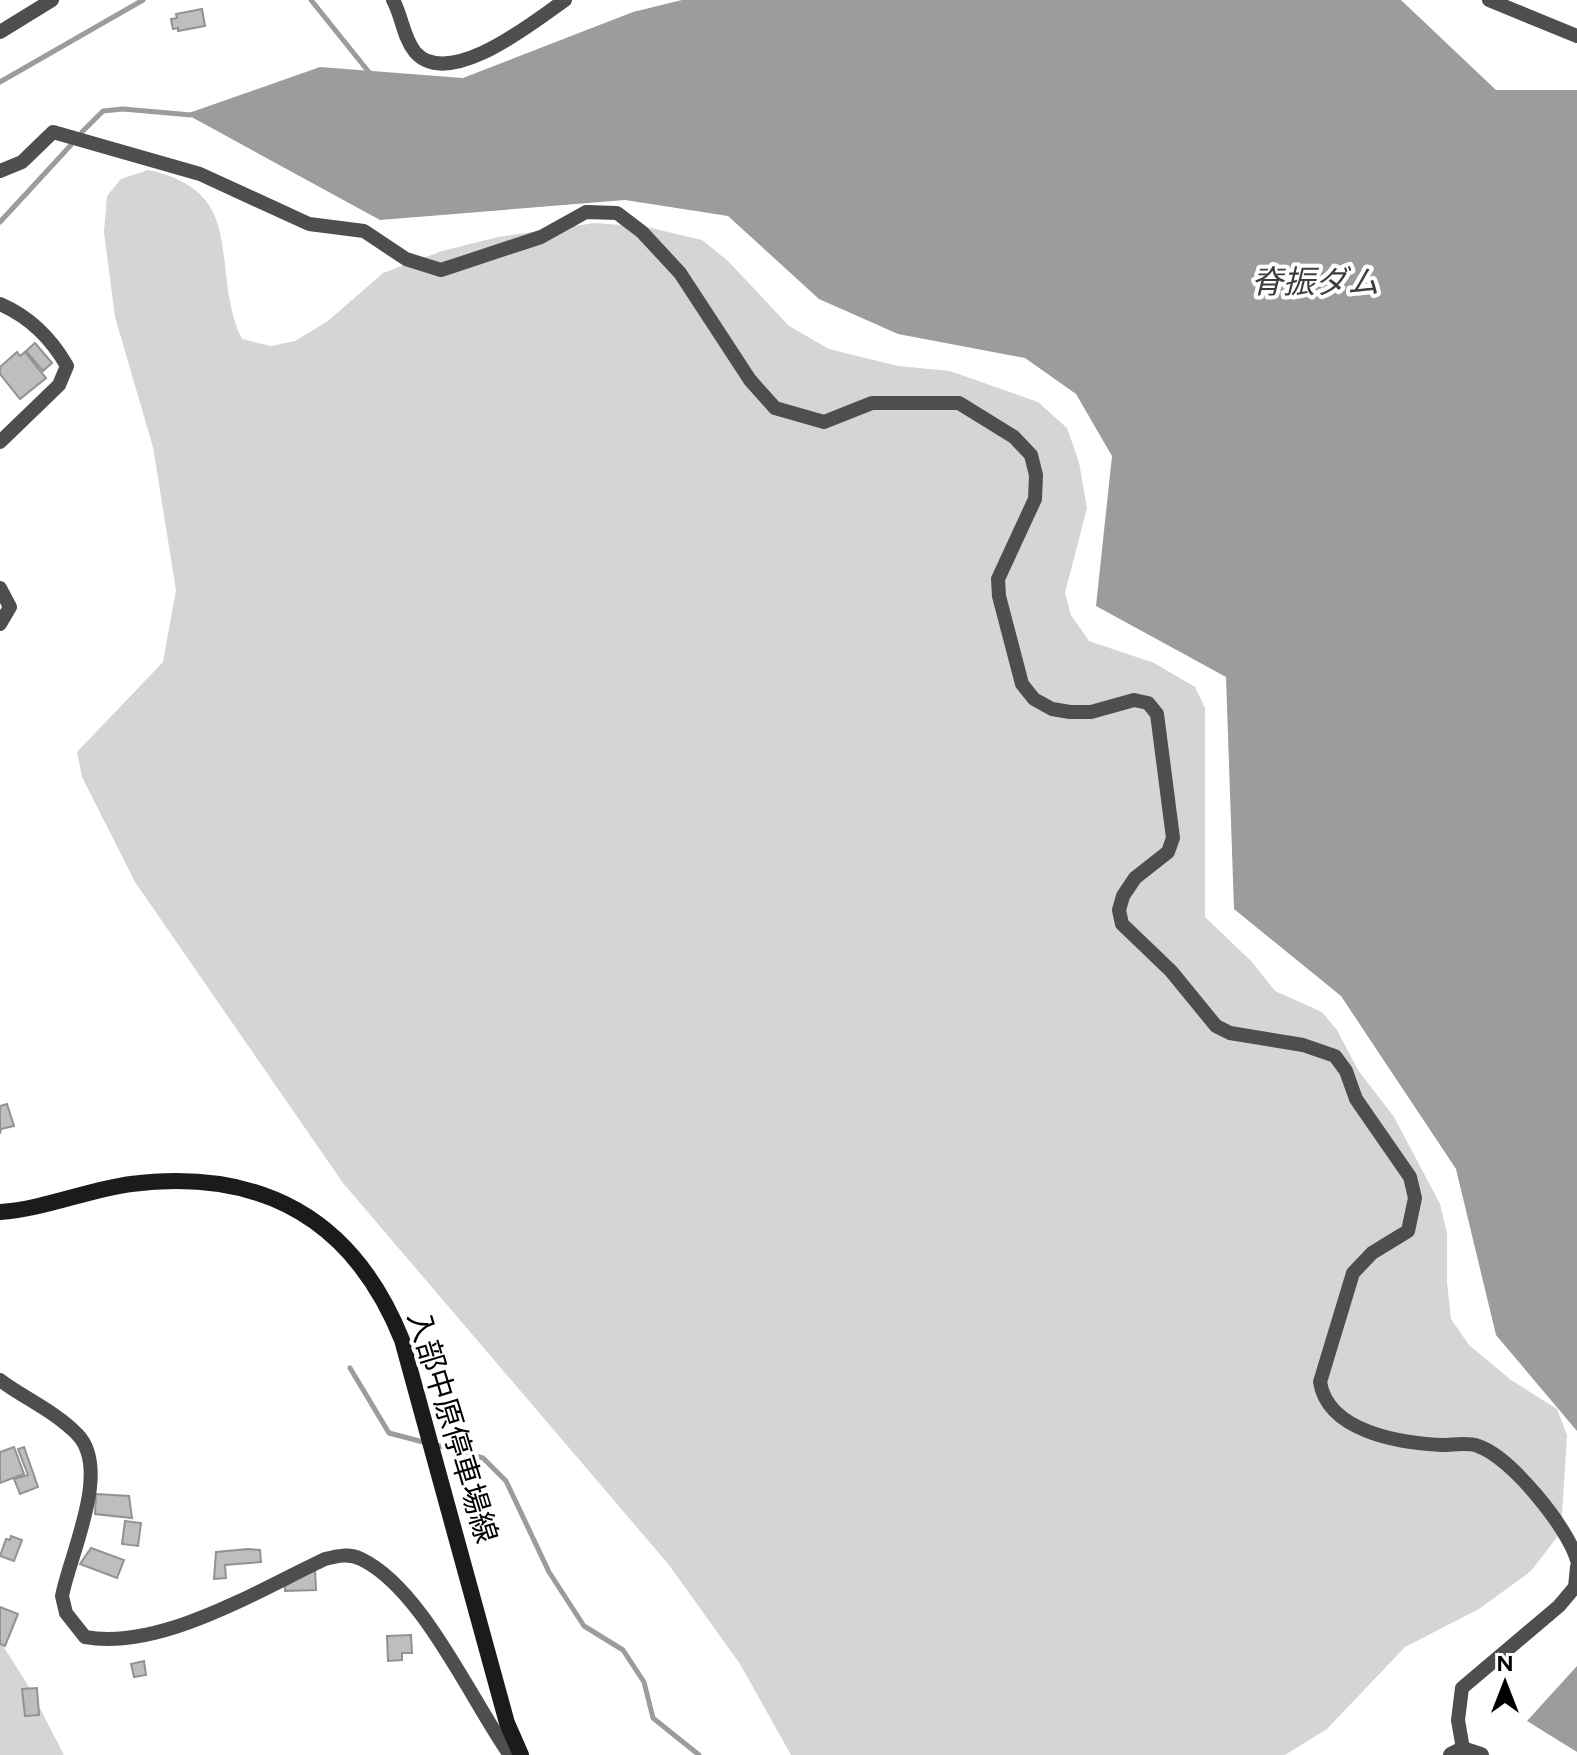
<svg xmlns="http://www.w3.org/2000/svg" width="1577" height="1755" font-family="Figtree,'Noto Sans JP',sans-serif">
<style>
.green{fill:#d5d5d5}
.water{fill:#9c9c9c}
.lines{fill:none;stroke-linecap:round;stroke-linejoin:round}
.stream{stroke:#9c9c9c;stroke-width:5}
.building{fill:#bebebe;stroke:#929292;stroke-width:2}
.minor{stroke:#4e4e4e;stroke-width:14}
.tertiary{stroke:#4e4e4e;stroke-width:16}
.secondary{stroke:#1b1b1b;stroke-width:16}
.labels{text-anchor:middle;dominant-baseline:central;stroke-width:8;stroke-linejoin:round;paint-order:stroke}
.street-label{font-size:30px;fill:#000;stroke:#fff}
.water-label{font-size:32px;font-style:italic;fill:#3d3d3d;stroke:#fff}
</style>
<rect width="100%" height="100%" fill="#fff"/>
<g class="green">
<path d="M 148,170 C 251,192 208,268 242,339 L 271,346 L 295,341 L 328,321 L 383,273 L 442,251 L 498,237 L 595,223 L 647,227 L 702,240 L 728,261 L 789,326 L 829,349 L 898,366 L 950,371 L 1038,402 L 1067,428 L 1079,462 L 1087,508 L 1065,593 L 1071,615 L 1089,641 L 1154,663 L 1195,687 L 1205,708 L 1205,917 L 1252,962 L 1275,991 L 1322,1012 L 1337,1030 L 1358,1070 L 1394,1117 L 1440,1204 L 1447,1233 L 1447,1282 L 1451,1319 L 1469,1345 L 1511,1380 L 1557,1409 L 1567,1435 L 1561,1532 L 1531,1571 L 1479,1609 L 1405,1647 L 1327,1729 L 1285,1755 L 791,1755 L 740,1664 L 669,1565 L 343,1183 L 135,882 L 82,777 L 77,752 L 163,662 L 176,590 L 153,447 L 115,317 L 104,232 L 107,196 L 121,179 Z"/>
<path d="M 0,1641 L 29,1687 L 64,1755 L 0,1755 Z"/>
</g>
<g class="water">
<path d="M 682,0 L 1401,0 L 1496,90 L 1577,90 L 1577,1431 L 1496,1335 L 1456,1169 L 1341,996 L 1234,909 L 1226,677 L 1096,606 L 1112,456 L 1076,394 L 1025,358 L 898,334 L 819,299 L 728,216 L 625,200 L 380,220 L 186,114 L 320,67 L 463,78 L 633,12 Z"/>
<path d="M 1577,1666 L 1577,1752 L 1527,1721 Z"/>
</g>
<g class="lines">
<g class="stream">
<path d="M 311,0 L 372,76"/>
<path d="M 0,82 L 143,0"/>
<path d="M 82,132 L 103,111 L 123,109 L 191,115"/>
<path d="M 0,222 L 71,145"/>
<path d="M 350,1368 L 389,1433 L 427,1443"/>
<path d="M 436,1445 L 483,1458 L 506,1481 L 549,1572 L 584,1626 L 623,1650 L 644,1682 L 653,1718 L 699,1755"/>
</g>
</g>
<g class="building">
<path d="M 202,9 L 205,26 L 178,31 L 178,28 L 173,29 L 171,19 L 177,18 L 176,14 Z"/>
<path d="M 35,343 L 52,363 L 43,371 L 26,351 Z"/>
<path d="M 17,352 L 20,356 L 25,352 L 46,378 L 20,399 L 0,374 L 0,367 Z"/>
<path d="M 7,1104 L 14,1126 L 1,1129 L 0,1134 L 0,1106 Z"/>
<path d="M 14,1447 L 24,1474 L 0,1483 L 0,1452 Z"/>
<path d="M 24,1447 L 38,1487 L 20,1494 L 14,1479 L 28,1475 L 18,1449 Z"/>
<path d="M 96,1494 L 129,1496 L 132,1518 L 95,1514 Z"/>
<path d="M 125,1521 L 141,1523 L 138,1546 L 122,1544 Z"/>
<path d="M 11,1536 L 22,1540 L 14,1561 L 0,1556 L 6,1539 L 10,1540 Z"/>
<path d="M 91,1548 L 124,1560 L 117,1578 L 80,1564 Z"/>
<path d="M 248,1549 L 260,1550 L 261,1562 L 225,1565 L 226,1578 L 214,1579 L 216,1552 Z"/>
<path d="M 315,1569 L 316,1590 L 285,1591 L 285,1576 Z"/>
<path d="M 0,1607 L 18,1614 L 5,1646 L 0,1644 Z"/>
<path d="M 411,1635 L 412,1653 L 402,1653 L 402,1660 L 388,1661 L 387,1636 Z"/>
<path d="M 144,1661 L 146,1675 L 134,1677 L 131,1664 Z"/>
<path d="M 37,1688 L 39,1715 L 25,1716 L 22,1689 Z"/>
</g>
<g class="lines">
<g class="minor">
<path d="M 393,0 C 402,16 403,37 415,52 C 449,91 535,21 565,0"/>
<path d="M 1489,0 L 1577,36"/>
<path d="M 0,32 L 52,0"/>
<path d="M 0,171 L 22,162 L 53,132 L 200,174 L 309,224 L 364,231 L 406,259 L 441,270 L 541,237 L 586,212 L 617,213 L 642,232 L 680,273 L 750,380 L 775,408 L 824,422 L 872,403 L 959,403 L 1014,437 L 1031,455 L 1036,475 L 1035,499 L 998,579 L 999,596 L 1022,684 L 1034,699 L 1052,709 L 1070,712 L 1091,712 L 1134,700 L 1148,703 L 1157,714 L 1173,838 L 1168,852 L 1135,878 L 1123,896 L 1119,910 L 1122,924 L 1171,971 L 1216,1026 L 1230,1033 L 1303,1045 L 1335,1056 L 1346,1071 L 1356,1099 L 1410,1177 L 1415,1198 L 1408,1231 L 1372,1253 L 1353,1273 L 1320,1382 C 1328,1432 1400,1443 1442,1445 C 1453,1445 1468,1442 1478,1446 C 1511,1457 1568,1528 1577,1560"/>
<path d="M 0,304 C 30,317 51,338 67,366 L 59,385 L 0,442"/>
<path d="M 0,588 L 10,607 L 0,624"/>
<path d="M 0,1380 C 24,1398 56,1412 77,1434 C 112,1469 70,1554 62,1596 L 66,1613 L 85,1637 C 160,1651 259,1590 325,1559 C 337,1556 349,1553 361,1559 C 422,1588 471,1700 510,1755"/>
<path d="M 1463,1749 L 1458,1720 L 1462,1688 L 1559,1606 L 1575,1587 L 1577,1567"/>
</g>
<path class="tertiary" d="M 1451,1755 L 1463,1749 L 1481,1755"/>
<path class="secondary" d="M 0,1212 C 44,1209 87,1190 131,1184 C 261,1168 353,1218 402,1340 L 507,1723 L 521,1755"/>
</g>
<g class="labels">
<g class="street-label">
<text transform="translate(453 1427) rotate(73)">入部中原停車場線</text>
</g>
<g class="water-label">
<text x="1315" y="282">脊振ダム</text>
</g>
</g>
<g transform="translate(1505 1683)" stroke="#ffffff" stroke-width="6" paint-order="stroke">
<path d="M0-6L14 30L0 20L-14 30Z" fill="#000000"/>
<text y="-12" font-size="22" font-weight="bold" text-anchor="middle" fill="#000000">N</text>
</g>
</svg>
